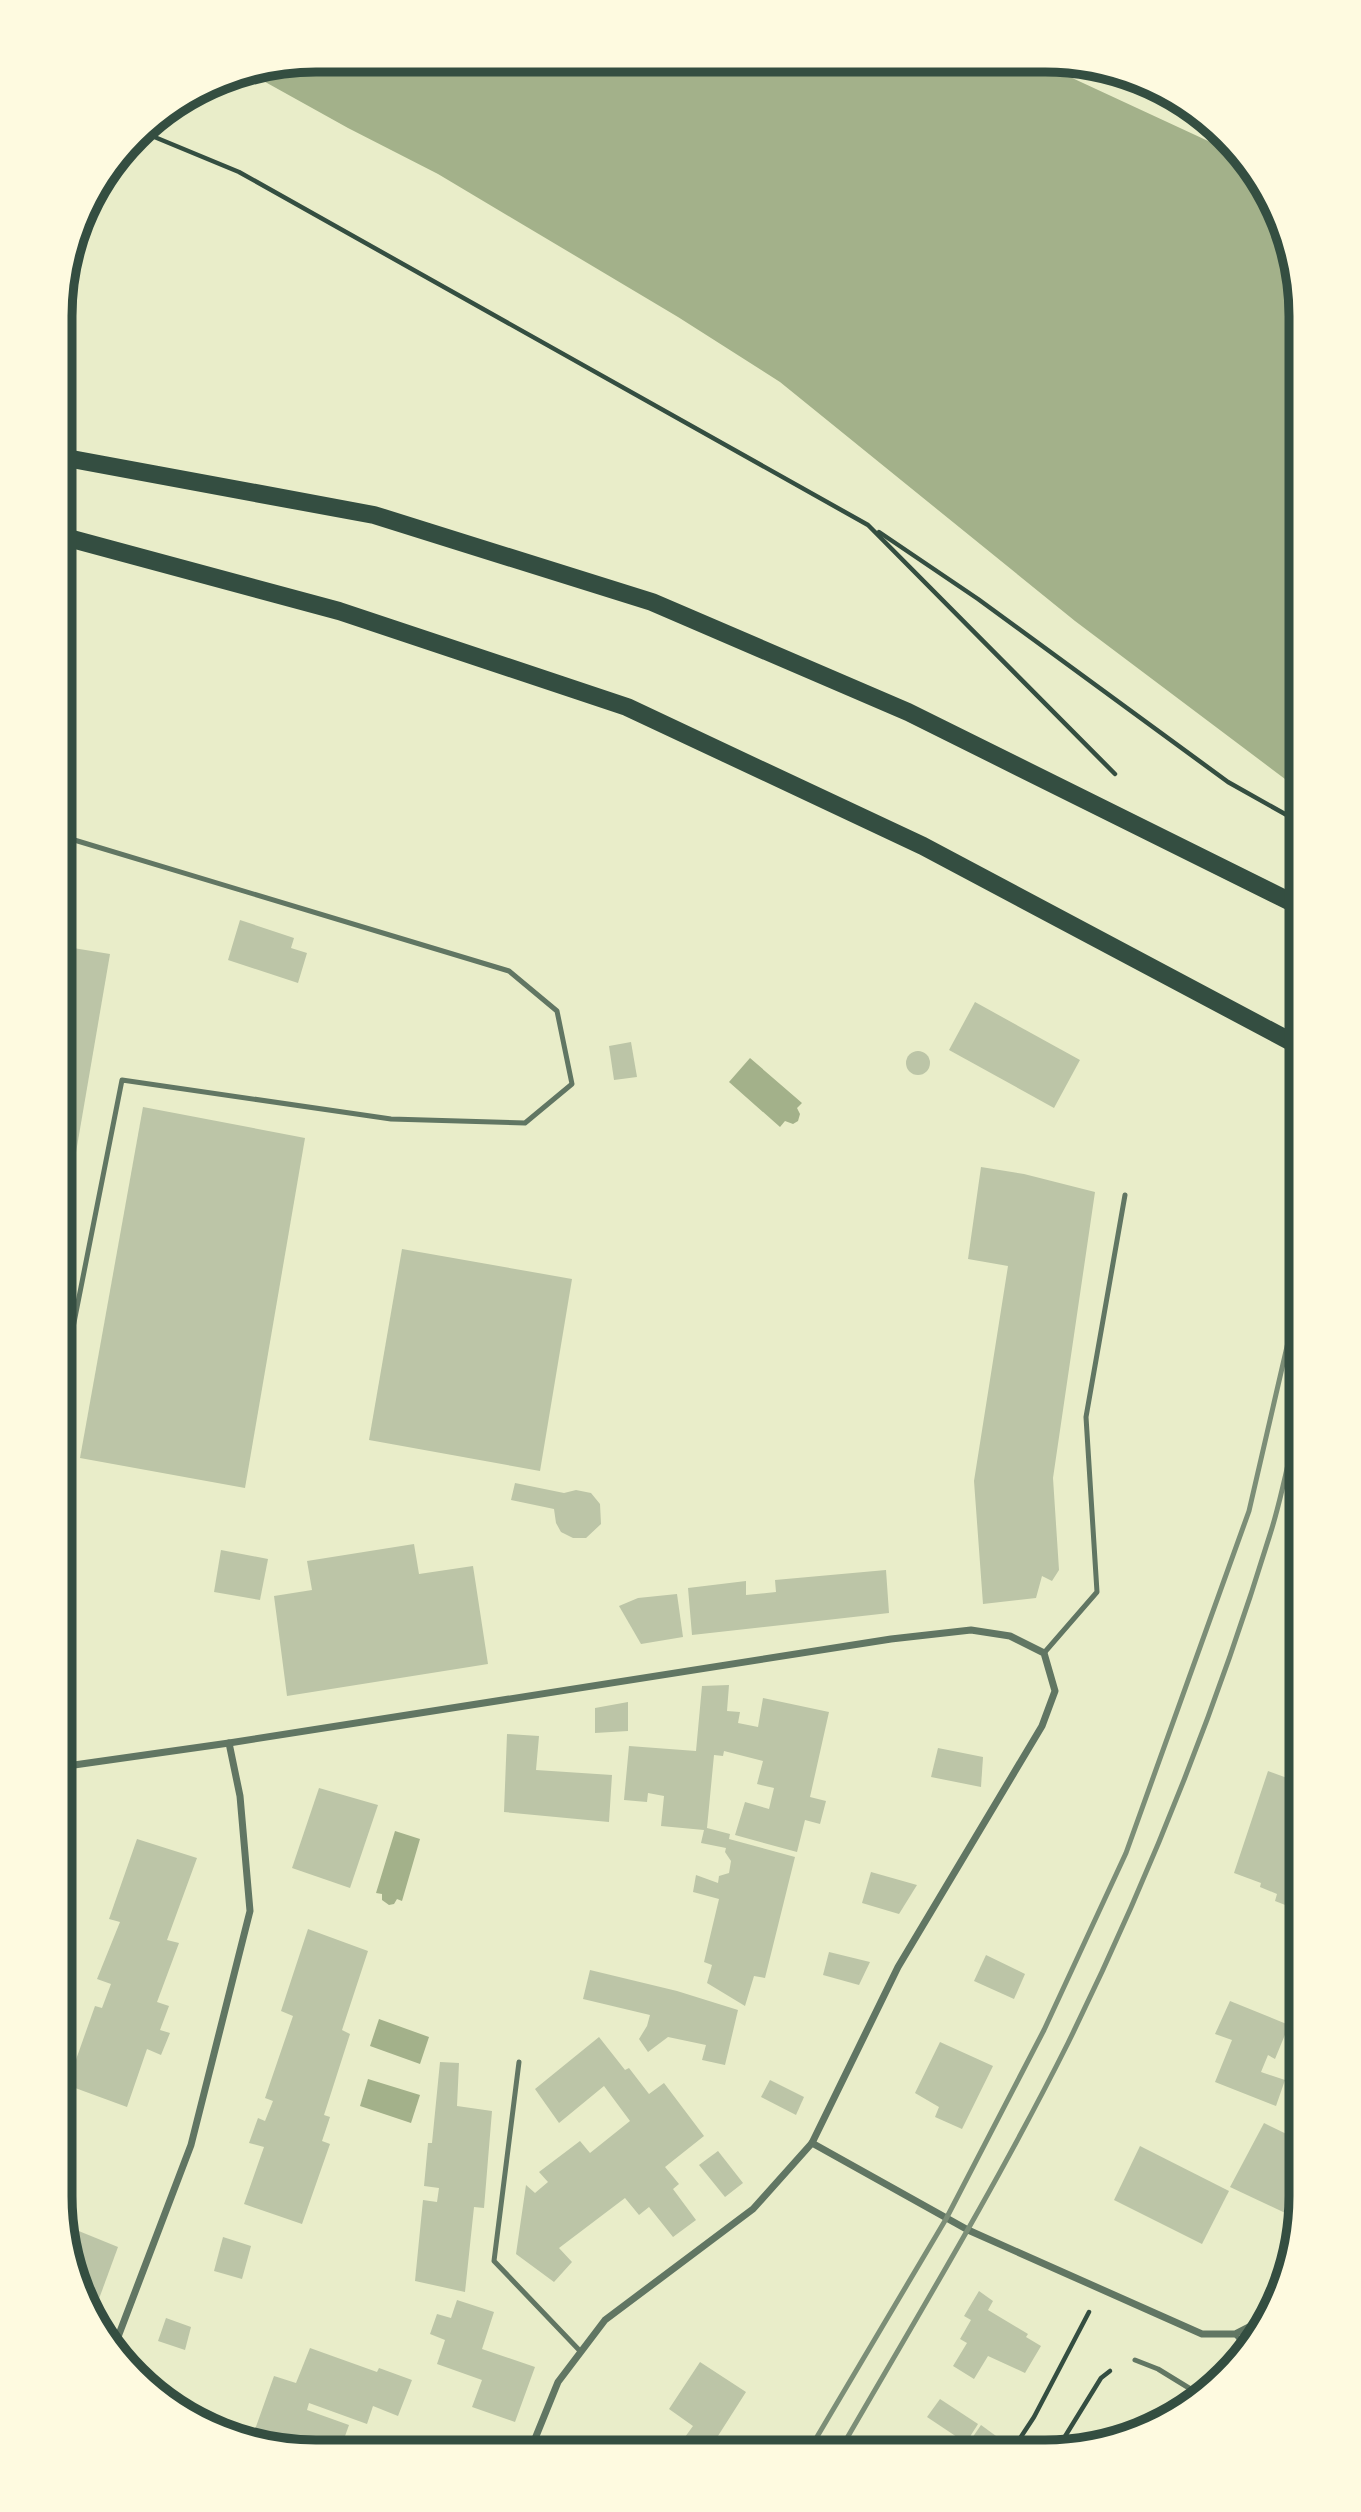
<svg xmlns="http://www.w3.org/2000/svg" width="1361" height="2512" font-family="'Nunito Sans',sans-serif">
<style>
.water{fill:#a3b18a}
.building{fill:#bcc5a7}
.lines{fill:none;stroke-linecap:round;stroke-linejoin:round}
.path{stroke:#344e41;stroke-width:4.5}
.service{stroke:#617663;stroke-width:5}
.minor{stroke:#617663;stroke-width:7}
.primary{stroke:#344e41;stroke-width:18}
.rail{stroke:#7c8e77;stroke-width:5}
.rim{fill:none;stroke:#344e41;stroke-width:9}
</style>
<rect width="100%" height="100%" fill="#e9edc9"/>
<g class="water">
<path d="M 315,60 L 1042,64 L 1234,153 L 1288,233 L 1301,315 L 1301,791 L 1075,621 L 780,382 L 678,317 L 438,174 L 348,128 L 249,73 Z"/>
<path d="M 750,1058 L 802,1103 L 797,1108 L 800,1114 L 798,1121 L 793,1124 L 785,1121 L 780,1127 L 729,1082 Z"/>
<path d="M 395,1831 L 420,1839 L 402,1901 L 397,1899 L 394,1904 L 389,1905 L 382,1900 L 382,1894 L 376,1893 Z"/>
<path d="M 379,2019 L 429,2037 L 420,2064 L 370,2046 Z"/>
<path d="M 368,2079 L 420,2095 L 411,2123 L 360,2106 Z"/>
</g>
<g class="building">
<path d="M 240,920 L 294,938 L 291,948 L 307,953 L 298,983 L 228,960 Z"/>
<path d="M 61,946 L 110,954 L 62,1234 L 61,1233 Z"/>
<path d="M 975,1002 L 1080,1060 L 1054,1108 L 949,1050 Z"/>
<path d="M 631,1042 L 637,1077 L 614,1080 L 609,1046 Z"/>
<circle cx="918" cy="1063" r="12"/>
<path d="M 143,1107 L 305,1138 L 245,1488 L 80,1458 Z"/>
<path d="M 981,1167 L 1024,1174 L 1095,1192 L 1053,1478 L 1059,1570 L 1052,1581 L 1042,1576 L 1036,1598 L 983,1604 L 974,1481 L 1008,1266 L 968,1259 Z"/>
<path d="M 402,1249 L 572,1279 L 540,1471 L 369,1440 Z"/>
<path d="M 515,1483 L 564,1493 L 576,1490 L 591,1493 L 600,1504 L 601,1524 L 586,1538 L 573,1538 L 561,1532 L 556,1523 L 554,1509 L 511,1500 Z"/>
<path d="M 414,1544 L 419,1574 L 473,1566 L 488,1664 L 287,1696 L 274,1596 L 312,1590 L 307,1561 Z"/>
<path d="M 60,1547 L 70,1548 L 65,1581 L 60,1580 Z"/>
<path d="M 221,1550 L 268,1559 L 260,1600 L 214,1592 Z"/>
<path d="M 886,1570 L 889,1613 L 692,1635 L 688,1588 L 746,1581 L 746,1595 L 776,1592 L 775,1580 Z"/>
<path d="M 677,1594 L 683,1637 L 641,1644 L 619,1606 L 638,1598 Z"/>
<path d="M 729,1685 L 727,1711 L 740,1712 L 738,1723 L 758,1727 L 763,1698 L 829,1712 L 810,1797 L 826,1801 L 820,1824 L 805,1820 L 797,1852 L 735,1835 L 745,1802 L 769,1809 L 774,1788 L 757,1784 L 763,1761 L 724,1751 L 723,1756 L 714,1755 L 707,1828 L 730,1834 L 729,1839 L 795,1857 L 765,1978 L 754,1976 L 745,2006 L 707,1983 L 712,1965 L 704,1962 L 719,1899 L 693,1892 L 696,1875 L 718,1883 L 719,1876 L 729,1873 L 731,1861 L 725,1852 L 726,1848 L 701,1843 L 704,1830 L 661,1826 L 664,1796 L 648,1793 L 647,1802 L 624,1800 L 629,1746 L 696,1751 L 702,1686 Z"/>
<path d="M 628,1702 L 628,1731 L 595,1733 L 595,1708 Z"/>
<path d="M 507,1734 L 539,1736 L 536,1770 L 612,1775 L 609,1822 L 504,1812 Z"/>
<path d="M 938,1748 L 983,1757 L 981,1787 L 931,1777 Z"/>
<path d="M 1268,1771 L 1301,1783 L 1301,1796 L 1292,1819 L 1301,1822 L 1301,1922 L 1294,1920 L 1298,1910 L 1275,1901 L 1277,1894 L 1260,1887 L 1261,1883 L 1234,1873 Z"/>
<path d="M 319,1788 L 378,1805 L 350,1888 L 292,1868 Z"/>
<path d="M 137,1839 L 197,1858 L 167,1940 L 179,1943 L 157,2002 L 169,2006 L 160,2030 L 170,2033 L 161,2055 L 147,2049 L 127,2107 L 67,2085 L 95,2006 L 102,2008 L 111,1984 L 97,1979 L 120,1922 L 109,1919 Z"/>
<path d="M 60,1856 L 70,1887 L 60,1891 Z"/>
<path d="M 871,1872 L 917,1885 L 899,1914 L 862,1903 Z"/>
<path d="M 308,1929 L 368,1951 L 342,2030 L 350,2034 L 324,2115 L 330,2117 L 322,2141 L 330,2144 L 302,2224 L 244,2204 L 264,2147 L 249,2143 L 258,2118 L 265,2121 L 273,2101 L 265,2098 L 293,2016 L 281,2011 Z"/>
<path d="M 829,1952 L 870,1962 L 859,1985 L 823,1975 Z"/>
<path d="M 986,1955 L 1025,1974 L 1014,1999 L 974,1981 Z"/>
<path d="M 590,1970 L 677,1991 L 738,2010 L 725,2065 L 702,2060 L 706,2045 L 668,2037 L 648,2052 L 639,2039 L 647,2026 L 650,2015 L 583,1999 Z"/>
<path d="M 1230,2001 L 1289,2025 L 1275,2059 L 1268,2055 L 1261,2072 L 1285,2080 L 1276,2106 L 1215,2082 L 1232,2040 L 1215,2034 Z"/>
<path d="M 599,2037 L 625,2070 L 629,2068 L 649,2094 L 664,2083 L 704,2136 L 665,2167 L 679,2184 L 673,2189 L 696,2220 L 673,2237 L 649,2207 L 639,2215 L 625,2198 L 559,2248 L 572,2262 L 554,2282 L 516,2254 L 526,2185 L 535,2193 L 548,2182 L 539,2172 L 580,2141 L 590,2153 L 630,2121 L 604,2086 L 559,2123 L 535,2089 Z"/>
<path d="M 940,2042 L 993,2066 L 962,2129 L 935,2117 L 939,2107 L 915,2093 Z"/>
<path d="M 440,2062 L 459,2063 L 457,2106 L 492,2111 L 484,2208 L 474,2207 L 465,2292 L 415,2281 L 423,2200 L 437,2202 L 439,2188 L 424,2186 L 428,2143 L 432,2143 Z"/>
<path d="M 770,2080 L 804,2097 L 796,2115 L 761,2097 Z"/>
<path d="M 1264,2123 L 1301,2141 L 1300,2220 L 1230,2187 Z"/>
<path d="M 1140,2146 L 1229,2191 L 1202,2244 L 1114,2200 Z"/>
<path d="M 718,2151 L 743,2183 L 725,2197 L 699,2165 Z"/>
<path d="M 64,2225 L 118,2247 L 96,2307 L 85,2303 L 73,2279 Z"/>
<path d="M 223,2237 L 251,2246 L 242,2279 L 214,2271 Z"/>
<path d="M 979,2291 L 993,2301 L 988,2310 L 1028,2334 L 1026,2337 L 1041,2346 L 1025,2373 L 988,2356 L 974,2379 L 953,2366 L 967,2343 L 960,2339 L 971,2320 L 964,2316 Z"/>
<path d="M 457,2300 L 494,2312 L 482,2349 L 535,2367 L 515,2422 L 472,2407 L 482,2380 L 437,2364 L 445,2340 L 430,2334 L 437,2314 L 451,2318 Z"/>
<path d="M 166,2318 L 191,2327 L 185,2350 L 158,2341 Z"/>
<path d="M 310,2348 L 377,2372 L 379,2368 L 412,2380 L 398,2416 L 373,2406 L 367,2424 L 309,2403 L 307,2410 L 349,2425 L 340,2450 L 281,2450 L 252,2438 L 274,2376 L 296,2383 Z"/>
<path d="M 700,2362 L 746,2392 L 709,2450 L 685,2437 L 693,2426 L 669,2409 Z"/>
<path d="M 940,2399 L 978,2424 L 966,2443 L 927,2417 Z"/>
<path d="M 981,2425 L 1007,2444 L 1002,2452 L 981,2452 L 968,2444 Z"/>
<path d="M 627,2440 L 652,2451 L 622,2451 Z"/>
</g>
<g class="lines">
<g class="path">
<path d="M 140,131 L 239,172 L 868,525 L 1115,774"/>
<path d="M 879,532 L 978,599 L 1228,782 L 1301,823"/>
<path d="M 1056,2451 L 1101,2378 L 1110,2371"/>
<path d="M 1011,2452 L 1034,2417 L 1089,2312"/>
</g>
<g class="service">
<path d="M 60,1378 L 63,1378 L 122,1080 L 391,1119 L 525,1123 L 572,1084 L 557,1011 L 509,971 L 61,836"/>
<path d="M 1044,1653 L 1097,1592 L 1086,1417 L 1125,1195"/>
<path d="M 519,2062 L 494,2261 L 581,2352"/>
<path d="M 1235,2334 L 1249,2351"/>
<path d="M 1135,2360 L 1158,2369 L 1202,2396"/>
</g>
<g class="minor">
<path d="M 60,1767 L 229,1743 L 891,1639 L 971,1630 L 1010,1636 L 1044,1653 L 1055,1691 L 1042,1726 L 898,1967 L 812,2143 L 753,2209 L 605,2320 L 558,2382 L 530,2451"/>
<path d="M 812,2143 L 968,2230 L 1202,2334 L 1235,2334 L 1270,2316"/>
<path d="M 113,2350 L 191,2145 L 250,1911 L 240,1796 L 229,1743"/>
</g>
<g class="primary">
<path d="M 61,457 L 374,515 L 652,602 L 908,712 L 1301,907"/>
<path d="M 61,536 L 339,611 L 627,707 L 923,846 L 1301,1047"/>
</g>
<g class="rail">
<path d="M 808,2452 L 946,2219 L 1044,2030 L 1126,1853 L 1249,1511 L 1301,1286"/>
<path d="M 839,2452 C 917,2317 998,2183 1068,2043 C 1149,1878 1218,1704 1272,1528 C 1284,1488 1292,1445 1301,1404"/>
</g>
</g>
<path d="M0 0H1361V2512H0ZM316 72H1045A244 244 0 0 1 1289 316V2196A244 244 0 0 1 1045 2440H316A244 244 0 0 1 72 2196V316A244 244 0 0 1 316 72Z" fill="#fefae0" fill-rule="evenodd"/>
<path class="rim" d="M316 72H1045A244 244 0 0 1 1289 316V2196A244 244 0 0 1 1045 2440H316A244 244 0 0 1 72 2196V316A244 244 0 0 1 316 72Z"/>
</svg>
